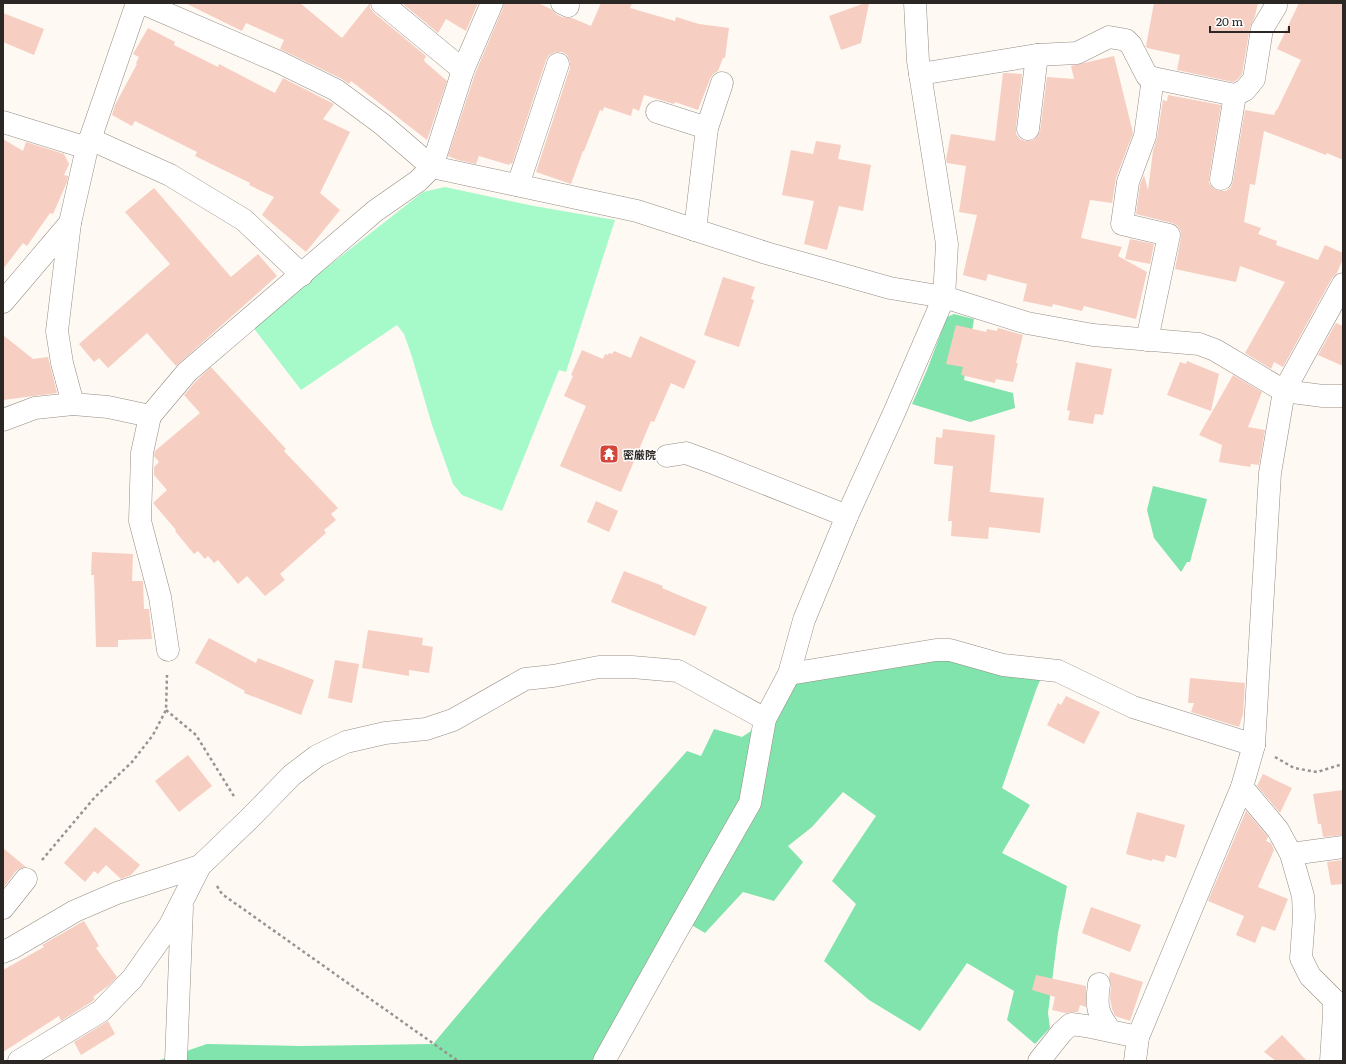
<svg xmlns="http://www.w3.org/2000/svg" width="1346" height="1064" font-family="Literata,'Noto Sans JP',serif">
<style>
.green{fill:#a6fac9}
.forest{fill:#80e4ac}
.building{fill:#f7cec2}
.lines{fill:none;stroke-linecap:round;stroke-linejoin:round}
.minor-casing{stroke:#958c84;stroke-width:23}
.path{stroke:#97938e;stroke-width:2.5;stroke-dasharray:3 3;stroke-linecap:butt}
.minor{stroke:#fff;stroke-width:22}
.labels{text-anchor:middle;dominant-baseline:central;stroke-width:3;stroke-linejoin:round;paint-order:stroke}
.poi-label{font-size:11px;font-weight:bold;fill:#2b2724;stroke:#fff;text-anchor:start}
</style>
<rect width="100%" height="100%" fill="#fef9f3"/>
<path class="green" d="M 445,187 L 534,206 L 615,220 L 566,372 L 559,370 L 502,511 L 462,495 L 453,484 L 432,425 L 412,357 L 404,334 L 397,325 L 301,390 L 252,326 L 423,192 Z"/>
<g class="forest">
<path d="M 954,314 L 974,319 L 964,380 L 1013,393 L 1015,408 L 970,422 L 912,404 L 927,370 L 947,317 Z"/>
<path d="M 1153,486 L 1207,499 L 1190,562 L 1187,562 L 1181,572 L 1154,538 L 1147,510 Z"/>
<path d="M 936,650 L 1041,678 L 1036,690 L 1002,788 L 1030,805 L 1002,853 L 1067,886 L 1058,933 L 1048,1013 L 1050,1028 L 1035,1044 L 1007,1020 L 1014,991 L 967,963 L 920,1031 L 869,1000 L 824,961 L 856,904 L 832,881 L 876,816 L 843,792 L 812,827 L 788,846 L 803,862 L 774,901 L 743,892 L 705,933 L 678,917 L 597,1061 L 157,1061 L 207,1044 L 301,1046 L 433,1044 L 542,915 L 687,751 L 701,756 L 714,729 L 742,737 L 769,719 L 791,678 Z"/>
</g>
<g class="building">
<path d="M 185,3 L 300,3 L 342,38 L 370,3 L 370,8 L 374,13 L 426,56 L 424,60 L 425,62 L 447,81 L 427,140 L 351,81 L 349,84 L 342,79 L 280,49 L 284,40 L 246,23 L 242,31 Z"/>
<path d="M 402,3 L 478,3 L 466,31 L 446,19 L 438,33 Z"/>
<path d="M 504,3 L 538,3 L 551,9 L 556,14 L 562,17 L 568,18 L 572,18 L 591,26 L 601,3 L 632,3 L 630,8 L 675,21 L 676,17 L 699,24 L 729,28 L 725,58 L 723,58 L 718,71 L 713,74 L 710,79 L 698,110 L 675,102 L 674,104 L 644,95 L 639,111 L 633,108 L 631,116 L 604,107 L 603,111 L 600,110 L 584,151 L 583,151 L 571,184 L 536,172 L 570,68 L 570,61 L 567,55 L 562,52 L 555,52 L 549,55 L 546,60 L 512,164 L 510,163 L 509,165 L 479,156 L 476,164 L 458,160 L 448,156 L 475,74 L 503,8 Z"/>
<path d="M 865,3 L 869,3 L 861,43 L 841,50 L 829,16 Z"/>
<path d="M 1154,3 L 1258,3 L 1255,16 L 1250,27 L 1242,74 L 1237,80 L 1233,82 L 1177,70 L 1180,55 L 1147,48 L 1146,46 Z"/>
<path d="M 1299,3 L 1343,3 L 1343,160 L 1327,153 L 1326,155 L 1264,131 L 1255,185 L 1250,184 L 1244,222 L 1261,228 L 1258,234 L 1277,241 L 1276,245 L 1318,260 L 1325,245 L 1343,253 L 1343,259 L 1337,273 L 1332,278 L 1283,367 L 1274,362 L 1271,369 L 1245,353 L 1285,282 L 1240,266 L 1236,282 L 1175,269 L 1181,237 L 1181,232 L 1178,226 L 1172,223 L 1136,214 L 1140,185 L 1144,175 L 1148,190 L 1153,151 L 1157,138 L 1163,100 L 1167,101 L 1168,95 L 1221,105 L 1209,177 L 1209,183 L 1213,188 L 1219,191 L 1226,191 L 1231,187 L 1233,181 L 1245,110 L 1274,115 L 1276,110 L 1277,110 L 1301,60 L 1277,49 Z"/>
<path d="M 3,13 L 44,29 L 34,55 L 3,42 Z"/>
<path d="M 148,28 L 175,42 L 174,45 L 218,67 L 219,64 L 275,93 L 283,78 L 334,104 L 323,119 L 350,132 L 320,193 L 340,210 L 306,252 L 262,215 L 274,197 L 249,185 L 250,183 L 195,156 L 197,152 L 135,121 L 132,126 L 112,115 L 115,105 L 137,64 L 136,63 L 139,57 L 133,54 Z"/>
<path d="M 1114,56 L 1133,133 L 1116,178 L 1112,203 L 1090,200 L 1081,238 L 1122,247 L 1118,256 L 1147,272 L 1136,319 L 1084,306 L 1082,311 L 1053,304 L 1052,307 L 1023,301 L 1027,284 L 988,274 L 986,281 L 963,275 L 977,215 L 959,212 L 966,166 L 947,163 L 946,159 L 951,134 L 995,141 L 1003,73 L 1005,73 L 1022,74 L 1016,127 L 1016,134 L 1020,139 L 1026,141 L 1033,140 L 1038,136 L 1040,131 L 1047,77 L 1074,79 L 1071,66 Z"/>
<path d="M 3,139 L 23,151 L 26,142 L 64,154 L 69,164 L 64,175 L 68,176 L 67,182 L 53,214 L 50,213 L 27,246 L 23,243 L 3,269 Z"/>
<path d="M 816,141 L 841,145 L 838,159 L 871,165 L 863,211 L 839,206 L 827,250 L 804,244 L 814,201 L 782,195 L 791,150 L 813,154 Z"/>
<path d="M 154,188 L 231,277 L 258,254 L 277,276 L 176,366 L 147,333 L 108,368 L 99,358 L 94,362 L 79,344 L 170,264 L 125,212 Z"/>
<path d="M 1130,239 L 1154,244 L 1150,264 L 1125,259 Z"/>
<path d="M 723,277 L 755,287 L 751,299 L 754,300 L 739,347 L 704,335 Z"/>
<path d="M 1336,323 L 1343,326 L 1343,366 L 1318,355 Z"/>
<path d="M 956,325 L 986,332 L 987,329 L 997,331 L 998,328 L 1023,335 L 1016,363 L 1018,363 L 1013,382 L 996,379 L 995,383 L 961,375 L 963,367 L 946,364 Z"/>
<path d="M 3,335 L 33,359 L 48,357 L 57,393 L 3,400 Z"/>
<path d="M 640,336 L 696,361 L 684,389 L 671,383 L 654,422 L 651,421 L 621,492 L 560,466 L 586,406 L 564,396 L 573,376 L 571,375 L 582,350 L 603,359 L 605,354 L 608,355 L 609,353 L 612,354 L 614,351 L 631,358 Z"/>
<path d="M 1187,361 L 1219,374 L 1211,411 L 1167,395 L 1180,362 L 1186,364 Z"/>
<path d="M 1076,362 L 1112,369 L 1103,415 L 1095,414 L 1093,424 L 1068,420 L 1070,411 L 1067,410 Z"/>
<path d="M 211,367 L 286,449 L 284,451 L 338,508 L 331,514 L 336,520 L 324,530 L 326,533 L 280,574 L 285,580 L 265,596 L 247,576 L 238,584 L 218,560 L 214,563 L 208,556 L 205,559 L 198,551 L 194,554 L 175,531 L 176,530 L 153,503 L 167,490 L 154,475 L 154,467 L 159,462 L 154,456 L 155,451 L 200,413 L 184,395 L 196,381 Z"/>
<path d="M 1233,375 L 1262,392 L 1248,427 L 1265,430 L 1259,465 L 1251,464 L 1250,467 L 1219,462 L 1222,445 L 1199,435 Z"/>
<path d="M 943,429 L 995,435 L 990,492 L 1044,498 L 1040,533 L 989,527 L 988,539 L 951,536 L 952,521 L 948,521 L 953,466 L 934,464 L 936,437 L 942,438 Z"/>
<path d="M 596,501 L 618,511 L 609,532 L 587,522 Z"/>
<path d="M 92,552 L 133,554 L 132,581 L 143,581 L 144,609 L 149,609 L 152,639 L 118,640 L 118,647 L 96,647 L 94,575 L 91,575 Z"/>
<path d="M 624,571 L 663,586 L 662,588 L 707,607 L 695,636 L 611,602 Z"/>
<path d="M 368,630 L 423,638 L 422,645 L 433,647 L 429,673 L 409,670 L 409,676 L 362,668 Z"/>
<path d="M 209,638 L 256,663 L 258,658 L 314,680 L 301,715 L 244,693 L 245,691 L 195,663 Z"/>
<path d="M 335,660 L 359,664 L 352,703 L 328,698 Z"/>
<path d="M 1190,678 L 1245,683 L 1243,714 L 1239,727 L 1191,712 L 1194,703 L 1188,703 Z"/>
<path d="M 1066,696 L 1100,712 L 1084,744 L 1047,725 L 1058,703 L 1061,705 Z"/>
<path d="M 188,755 L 212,786 L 179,812 L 155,781 Z"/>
<path d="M 1263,774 L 1292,788 L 1280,813 L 1257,786 Z"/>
<path d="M 1343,790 L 1343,835 L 1323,837 L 1321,824 L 1318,824 L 1313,794 Z"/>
<path d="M 1246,811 L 1268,837 L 1266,841 L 1271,843 L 1274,850 L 1258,887 L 1288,899 L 1275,931 L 1262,926 L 1255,943 L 1236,935 L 1244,916 L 1208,901 Z"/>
<path d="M 1137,812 L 1185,825 L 1176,858 L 1166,855 L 1164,862 L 1152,859 L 1152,861 L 1126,854 Z"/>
<path d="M 95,827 L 140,865 L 131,875 L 121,879 L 106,865 L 98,874 L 94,871 L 85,882 L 64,863 Z"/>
<path d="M 3,848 L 26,867 L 21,868 L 16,871 L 3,888 Z"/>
<path d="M 1343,860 L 1343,884 L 1331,885 L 1327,862 Z"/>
<path d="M 1091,907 L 1141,925 L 1130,952 L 1082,933 Z"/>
<path d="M 84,921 L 99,946 L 96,948 L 117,977 L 108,986 L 93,997 L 95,999 L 93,1001 L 61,1021 L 59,1016 L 3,1052 L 3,970 L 44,947 L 42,945 Z"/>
<path d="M 1110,972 L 1143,982 L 1130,1021 L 1115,1016 L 1112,1009 L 1110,998 L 1111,985 L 1109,977 Z"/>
<path d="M 1036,975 L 1086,986 L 1086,1007 L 1080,1005 L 1078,1012 L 1072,1012 L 1065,1013 L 1052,1010 L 1055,997 L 1032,990 Z"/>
<path d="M 108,1021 L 115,1034 L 81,1055 L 74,1042 Z"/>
<path d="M 1282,1035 L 1307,1061 L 1276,1061 L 1264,1052 Z"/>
</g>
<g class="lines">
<defs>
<g id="minor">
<path d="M 142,3 L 279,62 L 336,90 L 382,124 L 432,167 L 637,211 L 766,253 L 890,288 L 944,297 L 1027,323 L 1093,335 L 1199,344 L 1215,350 L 1284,391 L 1323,396 L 1343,396"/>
<path d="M 382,3 L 463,70"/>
<path d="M 562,3 L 568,6"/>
<path d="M 920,74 L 1037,55 L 1077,53 L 1109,37 L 1126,40 L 1131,45 L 1147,76 L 1153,78 L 1235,95 L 1245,90 L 1254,79 L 1262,29 L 1276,6 L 1276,3"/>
<path d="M 657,112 L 707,128"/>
<path d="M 3,122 L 87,148"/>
<path d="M 1028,129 L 1037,55"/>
<path d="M 90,139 L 170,175 L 244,220 L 302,275"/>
<path d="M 1221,179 L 1235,95"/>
<path d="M 518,185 L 558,64"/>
<path d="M 70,223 L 57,331 L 62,363 L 73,404"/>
<path d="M 695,230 L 707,128 L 722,83"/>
<path d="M 3,302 L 70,223 L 87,148 L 137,3"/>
<path d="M 1147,340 L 1169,235 L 1122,224 L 1128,182 L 1145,136 L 1153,78"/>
<path d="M 150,416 L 142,453 L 140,521 L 160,597 L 168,650"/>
<path d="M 3,420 L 35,408 L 73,404 L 108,407 L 150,416 L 187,372 L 375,211 L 418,181 L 432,167 L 463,70 L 492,3"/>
<path d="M 667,456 L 686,453 L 716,464 L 847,516"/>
<path d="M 789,674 L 936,650 L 950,650 L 1003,665 L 1058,671 L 1133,707 L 1254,745"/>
<path d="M 1242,787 L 1278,830 L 1291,854 L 1303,896 L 1304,917 L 1301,958 L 1310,976 L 1334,1000 L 1334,1014 L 1331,1061"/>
<path d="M 1291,854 L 1343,847"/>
<path d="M 3,908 L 26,879"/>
<path d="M 3,952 L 12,948 L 75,911 L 117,893 L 200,866"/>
<path d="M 1099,984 C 1096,1006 1097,1013 1110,1030"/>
<path d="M 19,1061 L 101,1011 L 132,979 L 170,925 L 200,866 L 249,819 L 292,775 L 317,756 L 346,742 L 385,733 L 426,729 L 453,720 L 525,679 L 553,676 L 599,667 L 632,667 L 678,671 L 765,719"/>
<path d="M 176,1061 L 182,907"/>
<path d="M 604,1061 L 675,934 L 750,803 L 765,719 L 789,674 L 804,620 L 847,516 L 894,413 L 944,297 L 947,244 L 918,61 L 915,3"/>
<path d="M 1039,1061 L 1062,1032 L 1071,1024 L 1086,1026 L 1138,1037"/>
<path d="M 1135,1061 L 1138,1037 L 1242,787 L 1254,745 L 1270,473 L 1284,391 L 1343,284"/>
</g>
</defs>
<use href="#minor" class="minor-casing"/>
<g class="path">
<path d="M 166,710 L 196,735 L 235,798"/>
<path d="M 1275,757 L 1294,768 L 1317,772 L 1343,764"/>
<path d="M 42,860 L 95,797 L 132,762 L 153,735 L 166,710 L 167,675"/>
<path d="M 217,886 L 222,894 L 458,1061"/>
</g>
<use href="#minor" class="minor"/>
</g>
<defs>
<symbol id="temple-square" viewBox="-11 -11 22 22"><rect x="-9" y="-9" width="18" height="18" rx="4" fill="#d44639" stroke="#fff"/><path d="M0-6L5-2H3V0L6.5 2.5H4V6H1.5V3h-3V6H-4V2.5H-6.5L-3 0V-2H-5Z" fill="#fff"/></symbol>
</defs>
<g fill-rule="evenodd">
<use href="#temple-square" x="598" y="443" width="22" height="22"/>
</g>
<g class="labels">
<g class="poi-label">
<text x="623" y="454">密厳院</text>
</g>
</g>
<rect width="1346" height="1064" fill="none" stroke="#2b2724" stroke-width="8"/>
<path d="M1210 26v6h79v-6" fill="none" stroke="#2b2724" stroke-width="2"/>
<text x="1216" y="26" font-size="12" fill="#2b2724" stroke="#ffffff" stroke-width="3" paint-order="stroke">20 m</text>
</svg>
